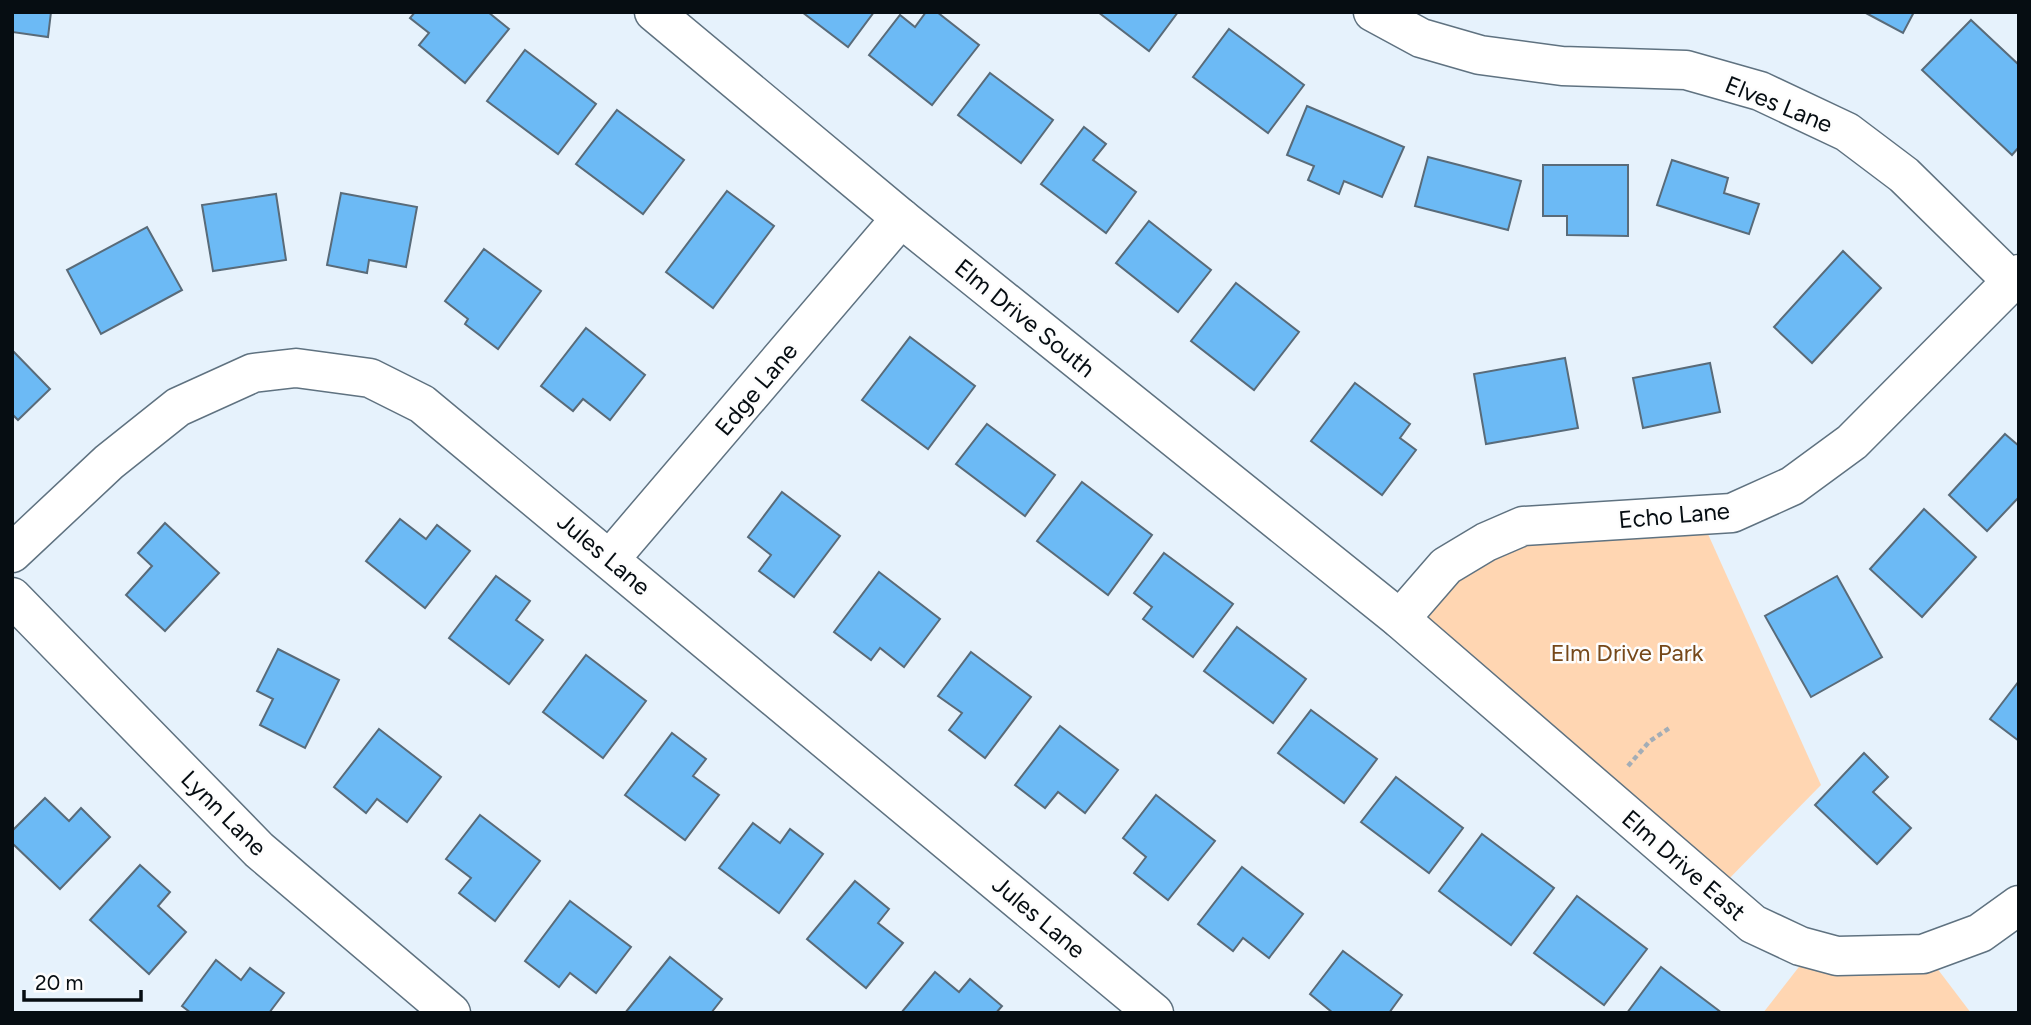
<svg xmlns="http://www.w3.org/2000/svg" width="2031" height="1025" font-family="Figtree,sans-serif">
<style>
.green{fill:#ffd6b2}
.building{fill:#6cbaf5;stroke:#596b79;stroke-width:2}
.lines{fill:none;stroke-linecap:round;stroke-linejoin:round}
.minor-casing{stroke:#5f7280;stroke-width:41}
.path{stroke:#a3adb6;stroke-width:4.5;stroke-dasharray:5 3.5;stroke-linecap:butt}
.minor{stroke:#fff;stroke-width:38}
.labels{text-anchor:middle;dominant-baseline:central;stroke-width:5;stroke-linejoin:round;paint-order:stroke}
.street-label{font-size:24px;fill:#060d12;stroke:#fdfdfd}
.park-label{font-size:24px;fill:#764819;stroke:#fdfdfd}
</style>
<rect width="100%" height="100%" fill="#e6f2fc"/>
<g class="green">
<path d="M 1703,523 L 1821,785 L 1718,890 L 1402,623 L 1457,559 L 1551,534 Z"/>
<path d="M 1809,954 L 1930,959 L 1971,1013 L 1763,1013 Z"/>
</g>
<g class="building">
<path d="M 12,12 L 51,12 L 48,37 L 12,32 Z"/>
<path d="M 415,12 L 488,12 L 509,29 L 465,83 L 419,45 L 429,33 L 410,18 Z"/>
<path d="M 802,12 L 874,12 L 848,47 Z"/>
<path d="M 926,12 L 937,12 L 979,45 L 932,105 L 869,55 L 900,15 L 915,27 Z"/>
<path d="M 1098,12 L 1178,12 L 1149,51 Z"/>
<path d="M 1864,12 L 1914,12 L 1903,33 Z"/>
<path d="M 1971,20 L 2019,65 L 2019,147 L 2012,155 L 1922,70 Z"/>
<path d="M 1229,29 L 1304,85 L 1268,133 L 1193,77 Z"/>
<path d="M 525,50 L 596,104 L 558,154 L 487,101 Z"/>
<path d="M 990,73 L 1053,120 L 1021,163 L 958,115 Z"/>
<path d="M 1307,106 L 1404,147 L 1382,197 L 1344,181 L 1339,194 L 1308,180 L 1314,166 L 1287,155 Z"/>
<path d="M 617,110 L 684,160 L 643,214 L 576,164 Z"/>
<path d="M 1084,127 L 1106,144 L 1093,160 L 1136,192 L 1106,233 L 1041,184 Z"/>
<path d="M 1428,157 L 1521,181 L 1508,230 L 1415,206 Z"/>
<path d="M 1672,160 L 1728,178 L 1724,193 L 1759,204 L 1749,234 L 1657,205 Z"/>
<path d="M 1543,165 L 1628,165 L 1628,236 L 1567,235 L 1567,216 L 1543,216 Z"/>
<path d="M 727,191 L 774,226 L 713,308 L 666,272 Z"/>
<path d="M 341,193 L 417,207 L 406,267 L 369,260 L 367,273 L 327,265 Z"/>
<path d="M 276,194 L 286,260 L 213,271 L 202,205 Z"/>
<path d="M 1149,221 L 1211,270 L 1178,312 L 1116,263 Z"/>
<path d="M 147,227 L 182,290 L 101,334 L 67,270 Z"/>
<path d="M 484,249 L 541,291 L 498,349 L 465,324 L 468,319 L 445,301 Z"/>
<path d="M 1843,251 L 1881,288 L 1812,363 L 1774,327 Z"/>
<path d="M 1236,283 L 1299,332 L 1254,390 L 1191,341 Z"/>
<path d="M 586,328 L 645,375 L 610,420 L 583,399 L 573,411 L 541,386 Z"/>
<path d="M 910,337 L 975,386 L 928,449 L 862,400 Z"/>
<path d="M 12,350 L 50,389 L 18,420 L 12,414 Z"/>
<path d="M 1565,358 L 1578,428 L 1486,444 L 1474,374 Z"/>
<path d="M 1710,363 L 1720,412 L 1643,428 L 1633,378 Z"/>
<path d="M 1355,383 L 1410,424 L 1400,438 L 1416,450 L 1382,495 L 1311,441 Z"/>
<path d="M 987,424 L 1055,475 L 1025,516 L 956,464 Z"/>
<path d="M 2005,434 L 2019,446 L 2019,497 L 1987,531 L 1949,495 Z"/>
<path d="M 1082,482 L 1152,535 L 1108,595 L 1037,541 Z"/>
<path d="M 782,492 L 840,536 L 794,597 L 759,571 L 771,555 L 748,537 Z"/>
<path d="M 1924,509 L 1976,557 L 1922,617 L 1870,569 Z"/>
<path d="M 400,519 L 426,539 L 437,525 L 470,551 L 425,608 L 366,561 Z"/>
<path d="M 165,523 L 219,573 L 165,631 L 126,595 L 152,566 L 138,553 Z"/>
<path d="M 1164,553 L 1233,604 L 1193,657 L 1143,619 L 1152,607 L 1134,593 Z"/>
<path d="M 879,572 L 940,619 L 904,667 L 880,648 L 871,660 L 834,632 Z"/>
<path d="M 496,576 L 530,601 L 516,620 L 543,640 L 509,684 L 449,638 Z"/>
<path d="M 1837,576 L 1882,657 L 1811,697 L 1765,616 Z"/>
<path d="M 1237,627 L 1306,679 L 1273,723 L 1204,671 Z"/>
<path d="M 278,649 L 339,680 L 305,748 L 260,725 L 273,699 L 257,691 Z"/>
<path d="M 971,652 L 1031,697 L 985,758 L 949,730 L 962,713 L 938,696 Z"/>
<path d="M 586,655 L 646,701 L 603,758 L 543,712 Z"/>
<path d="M 2019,681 L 2019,741 L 1990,719 Z"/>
<path d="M 1311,710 L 1377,759 L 1344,803 L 1278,753 Z"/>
<path d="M 1060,726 L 1118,770 L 1085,813 L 1058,792 L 1045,808 L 1015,785 Z"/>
<path d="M 379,729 L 441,777 L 407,822 L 377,799 L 366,813 L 334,787 Z"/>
<path d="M 672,733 L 706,759 L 693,776 L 719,795 L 685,840 L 625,795 Z"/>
<path d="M 1864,753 L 1888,777 L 1873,792 L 1911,828 L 1877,864 L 1815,805 Z"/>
<path d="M 1396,777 L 1463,828 L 1429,873 L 1361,822 Z"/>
<path d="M 1156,795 L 1215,841 L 1168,900 L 1134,873 L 1146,857 L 1123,838 Z"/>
<path d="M 45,798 L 69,821 L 81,808 L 110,837 L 60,889 L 12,843 L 12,831 Z"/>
<path d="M 480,815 L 540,861 L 495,921 L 459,893 L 471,878 L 446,859 Z"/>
<path d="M 753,823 L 780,843 L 790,829 L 823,854 L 779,913 L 719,868 Z"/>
<path d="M 1482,834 L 1554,888 L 1511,945 L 1439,891 Z"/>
<path d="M 140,865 L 170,892 L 158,906 L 186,932 L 149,974 L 90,920 Z"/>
<path d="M 1242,867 L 1303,914 L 1269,958 L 1243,938 L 1233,951 L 1198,924 Z"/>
<path d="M 855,881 L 889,909 L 878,923 L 903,943 L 866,988 L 807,939 Z"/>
<path d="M 1577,896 L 1647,949 L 1604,1005 L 1534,953 Z"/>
<path d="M 570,901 L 631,947 L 596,993 L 570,973 L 559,987 L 525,961 Z"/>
<path d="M 1343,951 L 1402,995 L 1389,1013 L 1333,1013 L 1310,994 Z"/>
<path d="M 670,957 L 722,999 L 711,1013 L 625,1013 Z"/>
<path d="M 216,960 L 241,980 L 250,968 L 284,993 L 269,1013 L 191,1013 L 182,1006 Z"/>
<path d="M 1661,967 L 1722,1013 L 1627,1013 Z"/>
<path d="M 935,972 L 959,992 L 970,979 L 1002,1006 L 996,1013 L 901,1013 Z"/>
</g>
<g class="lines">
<defs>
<g id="minor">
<path d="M 654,12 L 901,218 L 1400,619 L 1753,924 L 1800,946 L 1837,956 L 1923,954 L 1980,933 L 2019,905"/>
<path d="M 1373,12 L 1421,38 L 1480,55 L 1562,66 L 1686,70 L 1760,91 L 1847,132 L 1904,175 L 2012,281"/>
<path d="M 12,553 L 109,462 L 178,407 L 253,373 L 296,368 L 370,378 L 422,404 L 1154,1013"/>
<path d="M 610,559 L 901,218"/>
<path d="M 12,597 L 259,850 L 451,1013"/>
<path d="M 1400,619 L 1446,566 L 1486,542 L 1523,526 L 1732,513 L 1792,486 L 1852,442 L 2019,274"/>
</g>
</defs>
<use href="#minor" class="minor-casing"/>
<path class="path" d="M 1628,766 L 1650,741 L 1671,727"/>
<use href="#minor" class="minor"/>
</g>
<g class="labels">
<g class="street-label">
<text transform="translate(1779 104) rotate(22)">Elves Lane</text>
<text transform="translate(1025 318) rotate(39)">Elm Drive South</text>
<text transform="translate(756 389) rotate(-50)">Edge Lane</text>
<text transform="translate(1674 515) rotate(-5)">Echo Lane</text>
<text transform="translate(604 554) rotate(40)">Jules Lane</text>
<text transform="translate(224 813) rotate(45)">Lynn Lane</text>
<text transform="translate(1684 865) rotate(41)">Elm Drive East</text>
<text transform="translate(1039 917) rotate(40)">Jules Lane</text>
</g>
<g class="park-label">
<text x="1627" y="652">Elm Drive Park</text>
</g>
</g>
<rect width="2031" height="1025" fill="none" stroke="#060d12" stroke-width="28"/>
<path d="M24 990v10h117v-10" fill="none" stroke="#060d12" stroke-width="3.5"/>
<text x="35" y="990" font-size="21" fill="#060d12" stroke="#fdfdfd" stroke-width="5" paint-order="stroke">20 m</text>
</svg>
